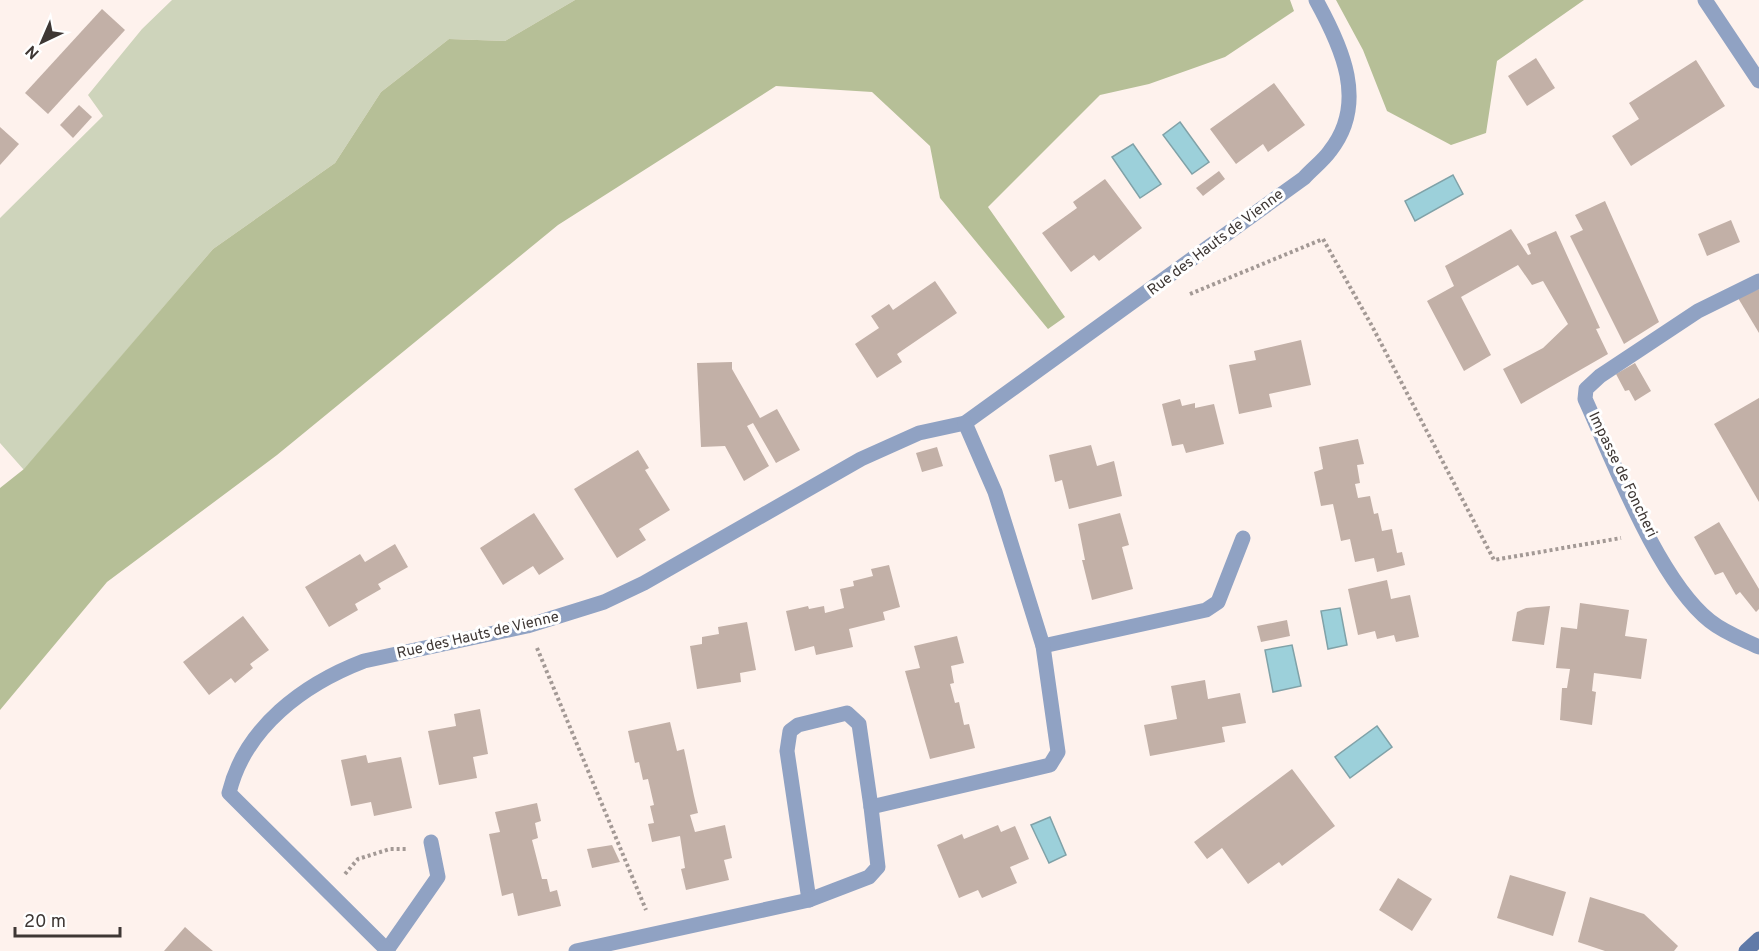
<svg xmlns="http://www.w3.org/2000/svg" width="1759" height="951" font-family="Overpass,sans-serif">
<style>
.green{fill:#ced4bb}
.forest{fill:#b6bf97}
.water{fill:#9cd0da;stroke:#80a2a8;stroke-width:1.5}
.building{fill:#c2b0a7}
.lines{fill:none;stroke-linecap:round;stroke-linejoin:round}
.path{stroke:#a39995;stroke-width:4;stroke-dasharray:3 3;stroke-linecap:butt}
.street{stroke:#90a2c3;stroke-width:15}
.secondary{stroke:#607aa8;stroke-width:15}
.labels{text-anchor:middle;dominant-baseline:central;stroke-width:6;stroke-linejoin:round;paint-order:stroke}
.street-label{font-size:15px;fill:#3e3734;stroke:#fff}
</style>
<rect width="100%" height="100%" fill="#fef2ed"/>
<path class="green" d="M 172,0 L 575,0 L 505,41 L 449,39 L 381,92 L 335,163 L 213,249 L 24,470 L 0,443 L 0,218 L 103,116 L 88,95 L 142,29 Z"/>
<g class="forest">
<path d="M 575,0 L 1290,0 L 1294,11 L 1225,57 L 1149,84 L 1100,95 L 988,207 L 1065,317 L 1048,329 L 940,198 L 930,146 L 872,92 L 776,86 L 558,225 L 277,455 L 107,582 L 0,710 L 0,488 L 24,469 L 213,249 L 335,163 L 381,92 L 449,39 L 505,41 Z"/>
<path d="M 1336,0 L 1584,0 L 1497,61 L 1486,133 L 1451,145 L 1387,111 L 1363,50 Z"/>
</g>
<g class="water">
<path d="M 1180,122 L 1209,162 L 1192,174 L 1163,135 Z"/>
<path d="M 1133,144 L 1161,184 L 1140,198 L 1112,157 Z"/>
<path d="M 1453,175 L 1463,194 L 1415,221 L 1405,201 Z"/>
<path d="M 1340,608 L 1347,645 L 1328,649 L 1321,611 Z"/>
<path d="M 1292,645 L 1301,686 L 1273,692 L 1265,650 Z"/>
<path d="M 1377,726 L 1392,747 L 1350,778 L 1335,757 Z"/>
<path d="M 1050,817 L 1066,855 L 1049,863 L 1031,825 Z"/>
</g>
<g class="building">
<path d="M 102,9 L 125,30 L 48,114 L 25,93 Z"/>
<path d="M 1536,58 L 1555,88 L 1527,106 L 1508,76 Z"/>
<path d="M 1696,60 L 1725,106 L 1631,166 L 1612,136 L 1639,119 L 1629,103 Z"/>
<path d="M 1274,83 L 1305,125 L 1268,152 L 1263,144 L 1236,164 L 1210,129 Z"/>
<path d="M 79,105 L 92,117 L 73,138 L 60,125 Z"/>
<path d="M 0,127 L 19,144 L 0,165 Z"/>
<path d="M 1219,171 L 1225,179 L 1203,196 L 1196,188 Z"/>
<path d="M 1105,179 L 1142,228 L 1099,261 L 1094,255 L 1071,272 L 1042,233 L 1077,208 L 1073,202 Z"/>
<path d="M 1605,201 L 1659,322 L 1624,344 L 1570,236 L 1583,230 L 1575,215 Z"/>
<path d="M 1731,220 L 1740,242 L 1707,256 L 1698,234 Z"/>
<path d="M 1511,229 L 1528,255 L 1531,254 L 1527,244 L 1556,231 L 1600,328 L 1596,329 L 1608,354 L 1521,404 L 1503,369 L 1543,348 L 1568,324 L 1543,281 L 1532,285 L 1518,265 L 1461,297 L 1491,355 L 1464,371 L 1427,301 L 1454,286 L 1445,266 Z"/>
<path d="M 935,281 L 957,313 L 897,354 L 902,362 L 877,378 L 855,344 L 879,328 L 871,316 L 889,304 L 893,310 Z"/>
<path d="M 1759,289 L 1759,333 L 1738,298 Z"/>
<path d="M 1301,340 L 1311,385 L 1269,394 L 1272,407 L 1239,414 L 1229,365 L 1256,360 L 1254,351 Z"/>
<path d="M 732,362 L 732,369 L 760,418 L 777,409 L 800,450 L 776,463 L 753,423 L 747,426 L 769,466 L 744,481 L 725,446 L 701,447 L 697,363 Z"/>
<path d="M 1635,363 L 1651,391 L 1635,401 L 1629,390 L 1625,391 L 1616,374 Z"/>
<path d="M 1759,398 L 1759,502 L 1714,424 Z"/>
<path d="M 1180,399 L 1182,406 L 1195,403 L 1195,408 L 1214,404 L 1224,444 L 1186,453 L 1183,444 L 1172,446 L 1162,404 Z"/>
<path d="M 1358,439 L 1364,464 L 1357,465 L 1360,483 L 1355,484 L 1358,498 L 1370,496 L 1374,514 L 1378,513 L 1382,531 L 1392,529 L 1397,553 L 1402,552 L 1405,565 L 1377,572 L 1374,558 L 1355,562 L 1350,539 L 1341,541 L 1333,504 L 1321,506 L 1314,472 L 1323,469 L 1319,447 Z"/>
<path d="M 1091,445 L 1097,466 L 1114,461 L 1122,496 L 1069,509 L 1062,480 L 1055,482 L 1049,455 Z"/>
<path d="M 937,447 L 943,466 L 922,472 L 916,453 Z"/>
<path d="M 638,450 L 649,468 L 645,470 L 670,510 L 639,529 L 646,540 L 617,558 L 574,489 Z"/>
<path d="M 534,513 L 564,559 L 539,575 L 533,566 L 503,585 L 480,548 Z"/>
<path d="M 1120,513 L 1129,545 L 1122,547 L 1133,589 L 1092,600 L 1082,560 L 1085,560 L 1078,524 Z"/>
<path d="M 1719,522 L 1759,589 L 1759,609 L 1756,612 L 1740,592 L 1736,595 L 1723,572 L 1715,575 L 1694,537 Z"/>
<path d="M 395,544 L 408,567 L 378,584 L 381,589 L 355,604 L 358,610 L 329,627 L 305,587 L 360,554 L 365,562 Z"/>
<path d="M 889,565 L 900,607 L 883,612 L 885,620 L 849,629 L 853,647 L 816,655 L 814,646 L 795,651 L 786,611 L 808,606 L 809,609 L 824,606 L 825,613 L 844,608 L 840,589 L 854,586 L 853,581 L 873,576 L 871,569 Z"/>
<path d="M 1387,580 L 1391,599 L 1410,595 L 1419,637 L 1396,642 L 1394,635 L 1377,639 L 1375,631 L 1358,635 L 1348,589 Z"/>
<path d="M 1580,603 L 1629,610 L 1625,636 L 1647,639 L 1641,679 L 1594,673 L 1592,691 L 1596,692 L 1592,725 L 1560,720 L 1562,688 L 1567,688 L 1570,669 L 1556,668 L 1561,627 L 1577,629 Z"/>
<path d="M 1550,606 L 1544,645 L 1512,641 L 1517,612 L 1526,608 Z"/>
<path d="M 243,616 L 269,650 L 250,664 L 253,668 L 235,683 L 231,678 L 209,695 L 183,662 Z"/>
<path d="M 1287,620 L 1290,636 L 1261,642 L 1257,626 Z"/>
<path d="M 747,622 L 756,670 L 740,673 L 741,682 L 697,689 L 690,646 L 702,644 L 702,637 L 719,634 L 718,627 Z"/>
<path d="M 957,636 L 964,663 L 951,666 L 954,683 L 950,684 L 955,703 L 959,702 L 964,725 L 969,724 L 975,748 L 930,759 L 905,671 L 920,668 L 914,646 Z"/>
<path d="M 1205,680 L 1208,699 L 1240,693 L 1246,723 L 1222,727 L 1225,742 L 1150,756 L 1144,725 L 1177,719 L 1171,686 Z"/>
<path d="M 480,709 L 488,754 L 473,757 L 477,778 L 439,785 L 428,731 L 456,726 L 454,714 Z"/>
<path d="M 670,722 L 677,751 L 684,749 L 694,796 L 698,813 L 690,815 L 695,832 L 725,825 L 732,858 L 724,860 L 729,880 L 686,890 L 681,869 L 685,868 L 680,836 L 652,842 L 648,824 L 654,823 L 650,806 L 654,805 L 648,779 L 643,780 L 639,762 L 635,763 L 628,731 Z"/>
<path d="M 366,755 L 368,763 L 401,757 L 412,808 L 374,816 L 371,802 L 351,806 L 341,760 Z"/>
<path d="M 1292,769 L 1335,826 L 1282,866 L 1279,862 L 1248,884 L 1222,848 L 1207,859 L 1194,842 Z"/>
<path d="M 537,803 L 541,821 L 535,823 L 538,838 L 532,840 L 542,879 L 547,879 L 550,892 L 557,890 L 561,906 L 518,916 L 513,893 L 502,896 L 489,834 L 500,832 L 495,812 Z"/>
<path d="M 998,825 L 1001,832 L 1015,826 L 1029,859 L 1010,867 L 1017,883 L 982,898 L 978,890 L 959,898 L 937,845 L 962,834 L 964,839 Z"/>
<path d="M 612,845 L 620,862 L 592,868 L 587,849 Z"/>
<path d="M 1510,875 L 1566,892 L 1553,936 L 1497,918 Z"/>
<path d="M 1398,878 L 1432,899 L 1412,931 L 1379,910 Z"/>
<path d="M 1590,897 L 1644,914 L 1678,946 L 1674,951 L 1605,951 L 1578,942 Z"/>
<path d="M 185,927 L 195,936 L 213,951 L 164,951 Z"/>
</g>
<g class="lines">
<g class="path">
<path d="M 1190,294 L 1323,239 L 1372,326 L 1494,560 L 1621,538"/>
<path d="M 537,648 L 646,910"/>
<path d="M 345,874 L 358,859 L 390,849 L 407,849"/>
</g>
<g class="street">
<path d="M 1705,0 L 1759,81"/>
<path d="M 1759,281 L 1698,311 L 1600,376 L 1586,389 L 1585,399 C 1613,460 1658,580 1710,621 C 1725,633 1742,639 1759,647"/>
<path d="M 1043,646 L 1206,610 L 1218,602 L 1243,538"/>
<path d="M 809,900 L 787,751 L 790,731 L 798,725 L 847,713 L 859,724 L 871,807"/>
<path d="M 387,950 L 438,877 L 431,842"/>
<path d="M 388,951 L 229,793 C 245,727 304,684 364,661 L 527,626 L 604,602 L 644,583 L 861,459 L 919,433 L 965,423 L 1304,178 C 1312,169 1323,161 1330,151 C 1368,103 1342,47 1316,0"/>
<path d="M 576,951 L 809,900 L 869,877 L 878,867 L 871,807 L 1050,765 L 1058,752 L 1043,646 L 995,492 L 965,423"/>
</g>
<path class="secondary" d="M 1746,951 L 1759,939"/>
</g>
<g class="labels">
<g class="street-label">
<text transform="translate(1216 243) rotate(-37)">Rue des Hauts de Vienne</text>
<text transform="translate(1622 475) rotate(64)">Impasse de Foncheri</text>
<text transform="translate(478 636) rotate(-13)">Rue des Hauts de Vienne</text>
</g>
</g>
<g transform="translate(42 42) rotate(224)" stroke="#ffffff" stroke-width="4.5" paint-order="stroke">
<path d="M0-4.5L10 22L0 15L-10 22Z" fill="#3e3734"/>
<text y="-9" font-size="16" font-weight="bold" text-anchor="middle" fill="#3e3734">N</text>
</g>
<path d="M15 927v9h105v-9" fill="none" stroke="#3e3734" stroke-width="3"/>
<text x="24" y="927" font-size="18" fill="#3e3734" stroke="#ffffff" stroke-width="4.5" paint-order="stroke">20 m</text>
</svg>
